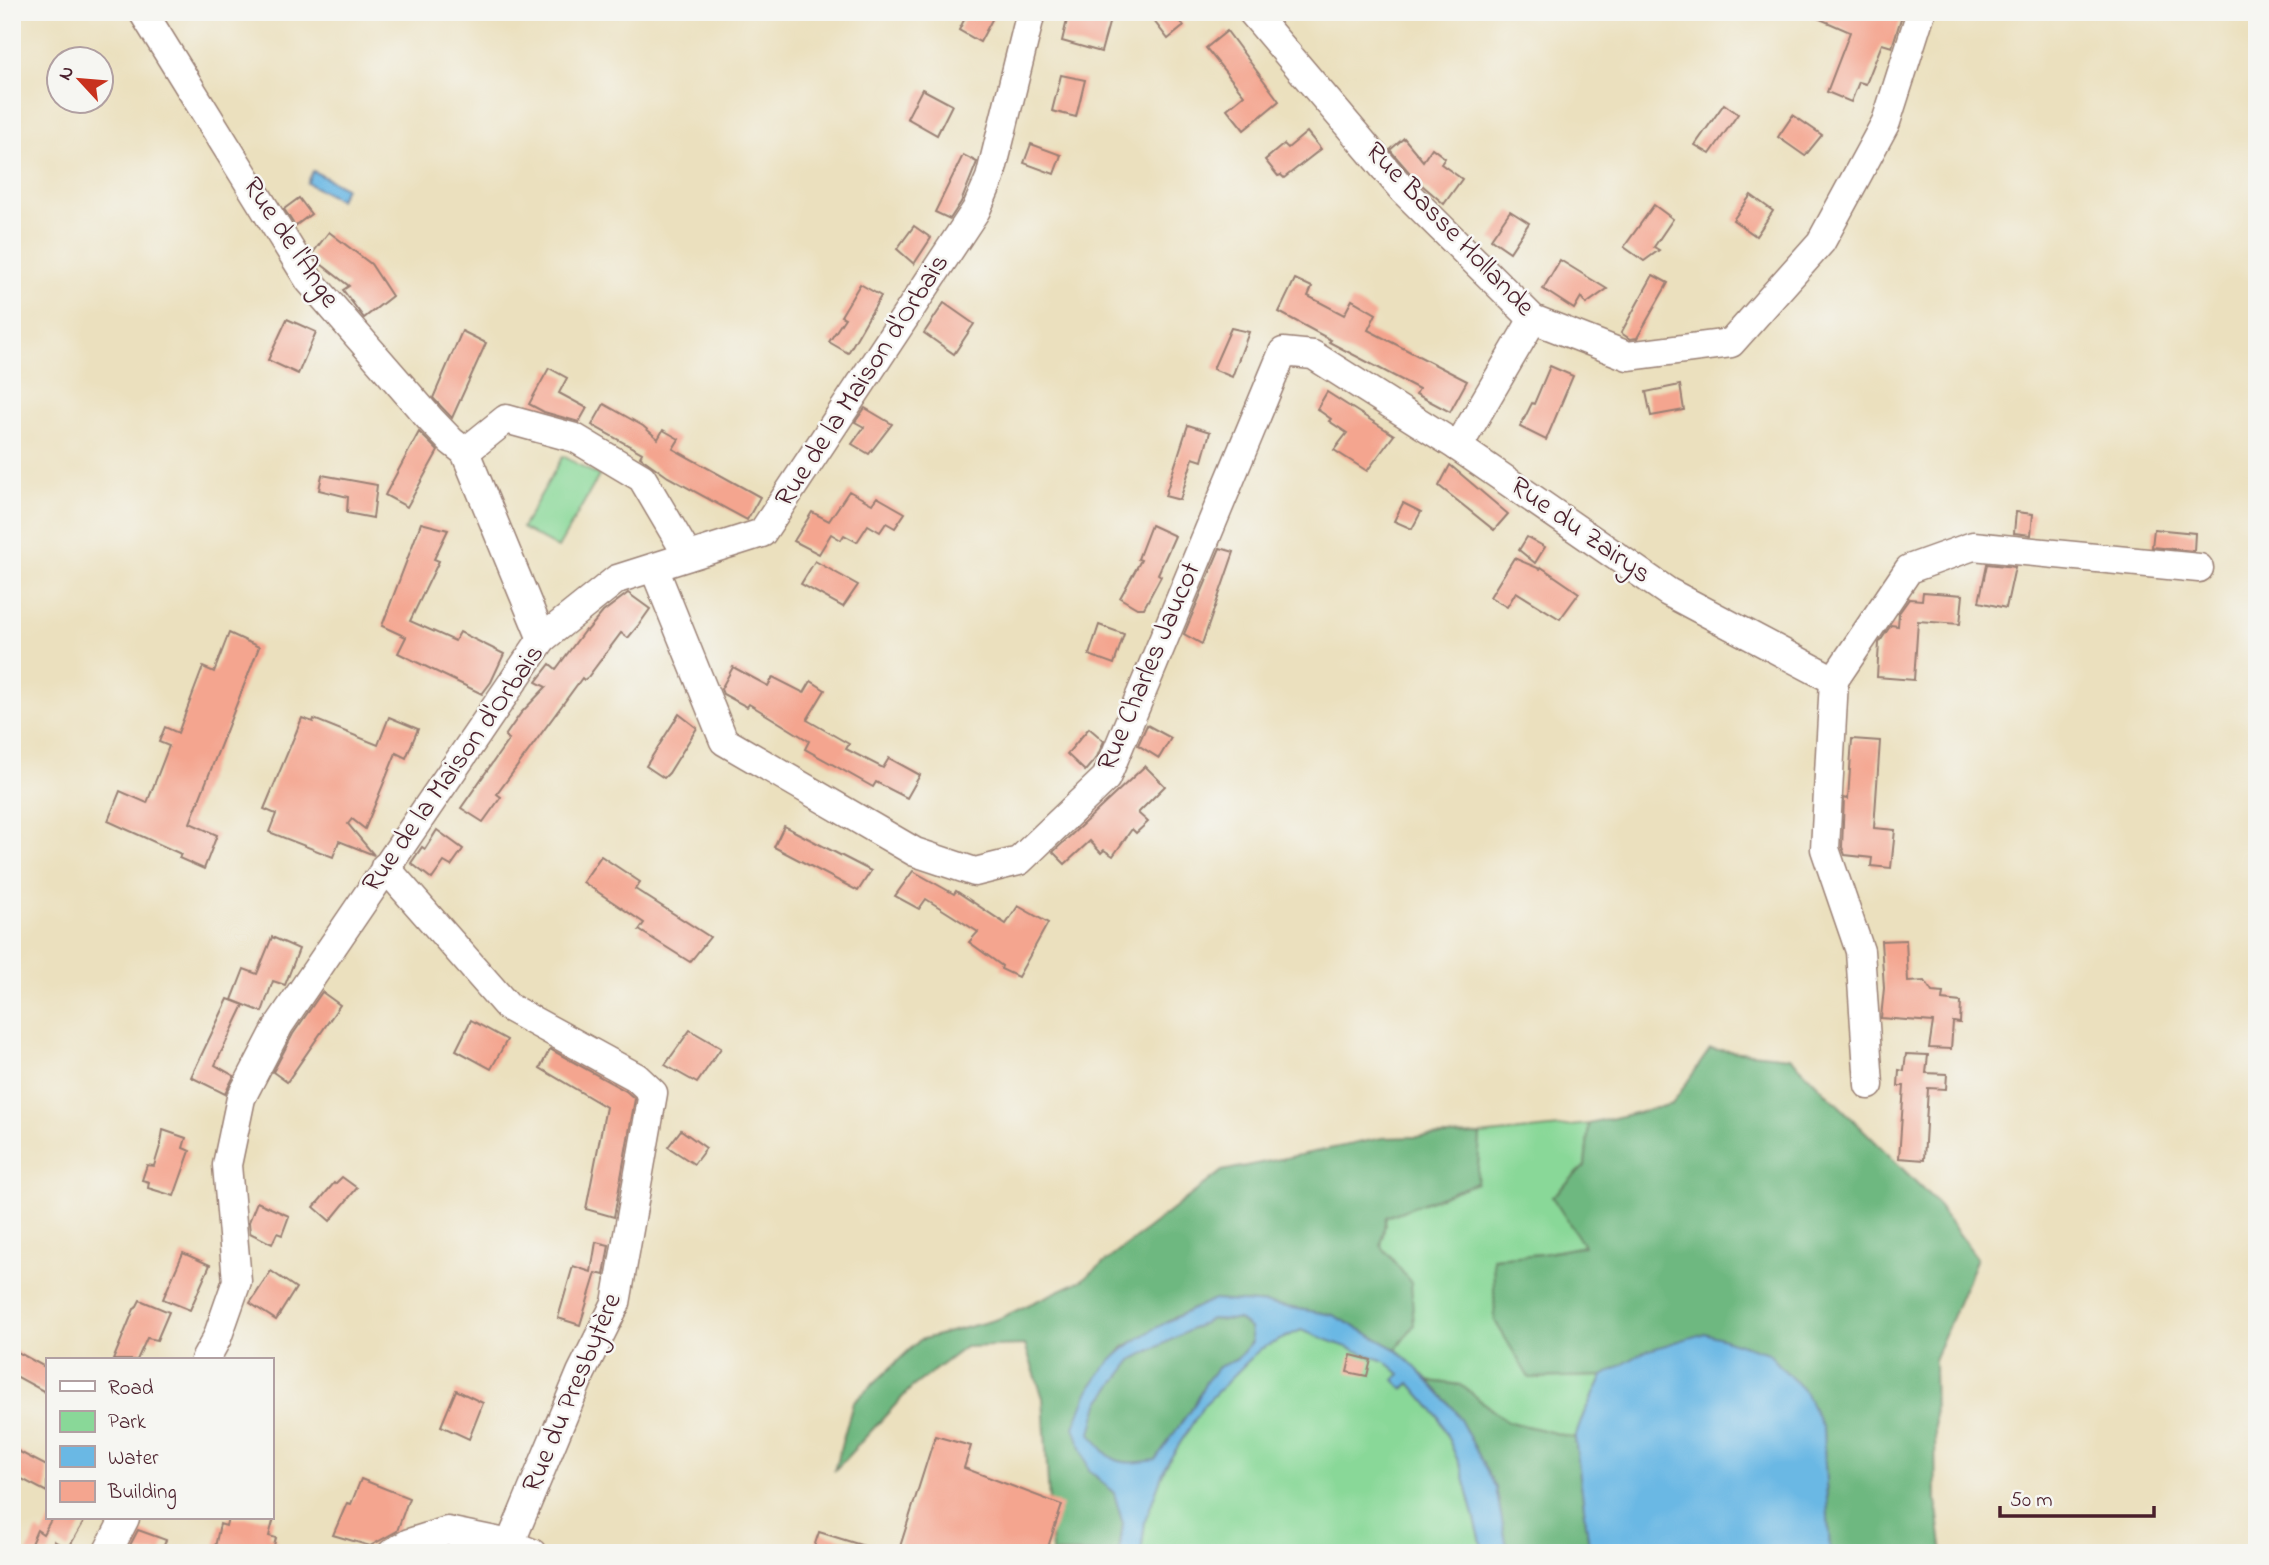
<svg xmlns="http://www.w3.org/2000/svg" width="2269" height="1565" font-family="'Indie Flower',sans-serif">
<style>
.green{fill:#89d898;stroke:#6a7c62;stroke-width:2}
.forest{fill:#6eb880;stroke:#5c6c56;stroke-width:2}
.water{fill:#6ab8e4;stroke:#5a6c88;stroke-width:2;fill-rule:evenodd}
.building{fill:#f4a58f}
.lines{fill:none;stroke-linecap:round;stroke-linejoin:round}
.minor-casing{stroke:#9a8074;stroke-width:31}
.minor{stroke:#fff;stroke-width:28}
.labels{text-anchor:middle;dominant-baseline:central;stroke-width:5;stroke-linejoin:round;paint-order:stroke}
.street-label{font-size:28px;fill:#4a1f2b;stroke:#f6f6f2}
</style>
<rect width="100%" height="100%" fill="#f6f6f2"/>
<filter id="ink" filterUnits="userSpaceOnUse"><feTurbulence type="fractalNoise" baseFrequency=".0143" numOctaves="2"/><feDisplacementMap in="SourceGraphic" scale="14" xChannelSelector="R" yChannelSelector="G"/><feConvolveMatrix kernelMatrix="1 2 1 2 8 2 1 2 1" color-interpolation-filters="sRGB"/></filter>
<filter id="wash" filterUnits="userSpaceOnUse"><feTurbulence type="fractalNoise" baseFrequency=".00686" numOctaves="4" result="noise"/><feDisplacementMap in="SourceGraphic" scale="28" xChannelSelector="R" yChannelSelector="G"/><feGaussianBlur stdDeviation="1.57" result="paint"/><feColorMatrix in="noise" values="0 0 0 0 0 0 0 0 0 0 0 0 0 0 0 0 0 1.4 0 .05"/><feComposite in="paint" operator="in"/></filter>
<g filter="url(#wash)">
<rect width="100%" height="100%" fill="#ebe0be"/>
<g class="green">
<path d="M 563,456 L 599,476 L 558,548 L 522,528 Z"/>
<path d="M 1589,1124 L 1585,1166 L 1584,1246 L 1542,1254 L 1494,1258 L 1529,1378 L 1603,1376 L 1584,1413 L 1575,1438 L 1506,1421 L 1461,1385 L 1429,1381 L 1396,1349 L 1414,1325 L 1381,1245 L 1386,1217 L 1477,1183 L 1480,1135 Z"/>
<path d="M 1301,1330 L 1385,1361 L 1400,1374 L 1404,1389 L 1410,1383 L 1439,1417 L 1462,1470 L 1484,1553 L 1310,1553 L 1305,1550 L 1293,1553 L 1141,1553 L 1145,1521 L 1165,1467 L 1204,1405 L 1260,1349 Z"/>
</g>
<g class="forest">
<path d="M 1710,1049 L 1790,1057 L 1933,1199 L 1977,1258 L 1934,1360 L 1936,1501 L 1943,1553 L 1830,1553 L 1823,1429 L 1646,1351 L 1603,1376 L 1529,1378 L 1495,1321 L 1493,1258 L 1542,1254 L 1584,1246 L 1552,1197 L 1585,1166 L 1589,1124 L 1672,1104 Z"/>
<path d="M 1480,1135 L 1477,1183 L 1386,1217 L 1381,1245 L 1411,1283 L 1414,1325 L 1396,1349 L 1333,1315 L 1269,1304 L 1212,1300 L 1174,1318 L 1124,1347 L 1091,1386 L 1089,1470 L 1114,1493 L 1123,1524 L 1119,1553 L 1052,1553 L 1043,1398 L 1025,1345 L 965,1347 L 911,1388 L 834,1471 L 853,1403 L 920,1340 L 998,1319 L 1082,1280 L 1222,1171 L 1382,1138 Z"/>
<path d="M 1211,1319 L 1239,1320 L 1250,1328 L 1252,1342 L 1236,1360 L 1218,1367 L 1206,1382 L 1196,1402 L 1155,1461 C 1118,1466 1111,1464 1090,1433 L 1099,1403 L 1132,1360 Z"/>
<path d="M 1429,1381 L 1461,1385 L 1506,1421 L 1575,1438 L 1590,1553 L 1508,1553 L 1496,1488 L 1455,1410 Z"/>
</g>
<g class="water">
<path d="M 313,171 L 345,188 L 339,200 L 307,183 Z"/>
<path d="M 1212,1300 L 1269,1304 L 1333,1315 L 1396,1349 L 1415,1367 L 1455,1410 L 1496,1488 L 1508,1553 L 1484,1553 L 1462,1470 L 1439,1417 L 1410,1383 L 1403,1389 L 1394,1380 L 1400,1374 L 1385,1361 L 1301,1330 L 1260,1349 L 1204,1405 L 1165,1467 L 1145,1521 L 1141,1553 L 1119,1553 L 1123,1524 L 1114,1493 L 1089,1470 L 1074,1427 C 1080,1414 1084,1399 1091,1387 C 1116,1343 1168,1321 1212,1300 ZM 1211,1319 L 1239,1320 L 1250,1328 L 1252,1342 L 1236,1360 L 1218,1367 L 1206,1382 L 1196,1402 L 1155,1460 C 1119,1466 1110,1463 1091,1433 L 1099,1403 L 1132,1360 Z"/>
<path d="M 1705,1333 L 1768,1353 L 1805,1392 L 1823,1429 L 1830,1553 L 1590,1553 L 1575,1438 L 1584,1413 L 1603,1376 L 1646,1351 Z"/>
</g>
<g id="blocks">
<g class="building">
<path d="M 968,12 L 996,12 L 980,42 L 959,30 Z"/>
<path d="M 1069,12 L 1094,12 L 1111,16 L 1101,52 L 1062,41 Z"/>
<path d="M 1147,12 L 1174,12 L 1184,26 L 1168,39 Z"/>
<path d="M 1804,12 L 1903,12 L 1892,47 L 1882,44 L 1866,84 L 1859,82 L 1851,102 L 1827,92 L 1850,32 Z"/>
<path d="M 1227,31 L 1279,101 L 1244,130 L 1227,109 L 1244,95 L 1206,48 Z"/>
<path d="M 1061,75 L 1085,80 L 1076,117 L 1052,111 Z"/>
<path d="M 922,89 L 952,105 L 937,135 L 907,118 Z"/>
<path d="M 1724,104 L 1738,114 L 1710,154 L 1695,145 Z"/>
<path d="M 1793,115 L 1822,135 L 1805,156 L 1778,137 Z"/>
<path d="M 1307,132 L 1321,149 L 1284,178 L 1281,175 L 1278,176 L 1265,160 L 1284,144 L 1288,148 Z"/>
<path d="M 1404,138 L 1423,161 L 1432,148 L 1445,158 L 1441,164 L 1462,179 L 1444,204 L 1415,179 L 1390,150 Z"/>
<path d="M 1031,144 L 1061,155 L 1054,174 L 1024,163 Z"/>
<path d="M 963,155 L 977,162 L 961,202 L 950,219 L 935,212 Z"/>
<path d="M 1751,195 L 1773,211 L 1756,236 L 1733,220 Z"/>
<path d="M 299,198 L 311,214 L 295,226 L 284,209 Z"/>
<path d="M 1654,205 L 1673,219 L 1654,247 L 1659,250 L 1644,261 L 1624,247 Z"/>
<path d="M 1510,211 L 1529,223 L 1510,252 L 1491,239 Z"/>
<path d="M 914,226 L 931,238 L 914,264 L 897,249 Z"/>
<path d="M 329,232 L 371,264 L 392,296 L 364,318 L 343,290 L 349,286 L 317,261 L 312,254 Z"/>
<path d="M 1560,260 L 1607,289 L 1586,304 L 1581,297 L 1574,309 L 1543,289 Z"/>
<path d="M 1653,275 L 1668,283 L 1637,338 L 1630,339 L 1621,333 Z"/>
<path d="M 1295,279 L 1312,287 L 1308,296 L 1344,315 L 1352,300 L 1376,314 L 1368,330 L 1467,381 L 1450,412 L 1416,394 L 1419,389 L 1329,342 L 1331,340 L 1279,312 Z"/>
<path d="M 860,284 L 881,296 L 848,353 L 829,342 L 845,318 L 841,316 Z"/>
<path d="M 944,303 L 974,324 L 954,354 L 924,333 Z"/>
<path d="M 287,319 L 316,332 L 298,374 L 268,360 Z"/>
<path d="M 1231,328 L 1249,332 L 1232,377 L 1213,369 Z"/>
<path d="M 462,331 L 486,343 L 452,418 L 433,398 Z"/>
<path d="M 1550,366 L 1573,376 L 1546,440 L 1520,427 L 1532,403 L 1534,404 Z"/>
<path d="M 549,368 L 567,378 L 559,393 L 587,408 L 579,422 L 544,412 L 529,404 Z"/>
<path d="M 1680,385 L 1684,410 L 1651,416 L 1646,392 Z"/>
<path d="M 1327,392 L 1394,435 L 1367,471 L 1334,450 L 1347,433 L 1329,421 L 1331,419 L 1317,409 Z"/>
<path d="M 604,404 L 643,426 L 658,439 L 663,430 L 679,439 L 673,449 L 760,497 L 747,520 L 668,477 L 640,457 L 642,453 L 592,425 Z"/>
<path d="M 865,408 L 892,424 L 869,454 L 852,444 L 864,427 L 855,422 Z"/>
<path d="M 1188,425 L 1210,432 L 1202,461 L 1193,458 L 1180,500 L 1165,496 Z"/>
<path d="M 419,432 L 438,451 L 407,507 L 385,495 Z"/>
<path d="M 1450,465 L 1508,514 L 1494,530 L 1439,486 Z"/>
<path d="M 322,475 L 377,485 L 373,518 L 347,513 L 348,497 L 319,490 Z"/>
<path d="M 849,491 L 872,504 L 877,497 L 905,513 L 895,528 L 886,523 L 880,532 L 868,525 L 857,542 L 844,535 L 841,540 L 831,534 L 819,554 L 794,541 L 812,512 L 829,521 Z"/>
<path d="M 1403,503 L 1421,512 L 1412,529 L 1394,521 Z"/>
<path d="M 2016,512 L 2033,514 L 2031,535 L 2014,533 Z"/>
<path d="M 421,523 L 448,530 L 434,559 L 439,561 L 410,621 L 455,641 L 460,632 L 504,654 L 491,682 L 482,694 L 398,653 L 406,637 L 382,626 Z"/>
<path d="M 1151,525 L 1175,536 L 1158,574 L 1161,576 L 1144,608 L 1137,608 L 1120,598 L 1141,560 L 1138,559 Z"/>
<path d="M 2154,529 L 2195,533 L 2194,551 L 2152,547 Z"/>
<path d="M 1527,537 L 1545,547 L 1535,563 L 1519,550 Z"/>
<path d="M 1220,548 L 1234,552 L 1202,644 L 1184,634 Z"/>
<path d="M 1514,558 L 1540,569 L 1541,567 L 1579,593 L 1560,619 L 1516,592 L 1507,607 L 1490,597 Z"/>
<path d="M 815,561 L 858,585 L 843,607 L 801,584 Z"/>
<path d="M 1987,564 L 2015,567 L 2006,608 L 1979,602 Z"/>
<path d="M 1923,592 L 1963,595 L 1960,624 L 1918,621 L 1914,680 L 1877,677 L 1879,643 L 1891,625 L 1898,626 L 1899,613 L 1909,599 L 1922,600 Z"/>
<path d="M 628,593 L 650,609 L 638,626 L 628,638 L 621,633 L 588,677 L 584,680 L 582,678 L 497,794 L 501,797 L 483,822 L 461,808 L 509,739 L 505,736 L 521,713 L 546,687 L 536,682 L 550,664 L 556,669 L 585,630 L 587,631 L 603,612 Z"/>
<path d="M 1099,625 L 1124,634 L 1114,664 L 1089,655 Z"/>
<path d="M 229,633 L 259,647 L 190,823 L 217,835 L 204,869 L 179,858 L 181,854 L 108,821 L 120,791 L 147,803 L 169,746 L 159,742 L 165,727 L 178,733 L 203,667 L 214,672 Z"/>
<path d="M 733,667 L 768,686 L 773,677 L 804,693 L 811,681 L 825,690 L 807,720 L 849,744 L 846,749 L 883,768 L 889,758 L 920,775 L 907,798 L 876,782 L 873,787 L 805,749 L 809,741 L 749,704 L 747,707 L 723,694 L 721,689 Z"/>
<path d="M 679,714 L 697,728 L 669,773 L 664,778 L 646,766 Z"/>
<path d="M 389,717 L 418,729 L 406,758 L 396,753 L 365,829 L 352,819 L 348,824 L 374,855 L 339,841 L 333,857 L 269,832 L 276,814 L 264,809 L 302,718 L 313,722 L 314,719 L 378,745 Z"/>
<path d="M 1147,725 L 1171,738 L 1159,758 L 1138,745 Z"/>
<path d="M 1089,728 L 1104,741 L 1097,757 L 1085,771 L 1067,754 Z"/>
<path d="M 1852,739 L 1880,741 L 1874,828 L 1895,830 L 1891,868 L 1871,866 L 1872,858 L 1845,855 L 1842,847 L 1844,798 L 1848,799 Z"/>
<path d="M 1145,766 L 1165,786 L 1138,813 L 1148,822 L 1136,833 L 1132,829 L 1113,856 L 1104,850 L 1101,853 L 1090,841 L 1065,864 L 1053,852 Z"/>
<path d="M 784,826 L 871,871 L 858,891 L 774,847 Z"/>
<path d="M 437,830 L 463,849 L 451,866 L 444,862 L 432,879 L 411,863 L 422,847 L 425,849 Z"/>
<path d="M 601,856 L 640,882 L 635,889 L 710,937 L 690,962 L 639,930 L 644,923 L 583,882 Z"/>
<path d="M 913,871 L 954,894 L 956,891 L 1006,924 L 1018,906 L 1048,923 L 1018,977 L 1001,969 L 1002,966 L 969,942 L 978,932 L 926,899 L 919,909 L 895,896 Z"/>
<path d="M 272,937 L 299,949 L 285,985 L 273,981 L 262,1012 L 232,1000 L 244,969 L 257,974 Z"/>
<path d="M 1906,940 L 1908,982 L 1925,981 L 1932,992 L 1943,993 L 1942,1000 L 1961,1002 L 1960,1023 L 1953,1022 L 1951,1049 L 1929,1048 L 1933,1022 L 1881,1018 L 1884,988 L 1881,941 Z"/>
<path d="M 322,992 L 340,1005 L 287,1082 L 273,1072 L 293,1034 Z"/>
<path d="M 228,999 L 244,1005 L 215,1065 L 234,1076 L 225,1094 L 191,1077 Z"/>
<path d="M 471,1020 L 507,1040 L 491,1069 L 456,1050 Z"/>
<path d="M 690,1030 L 721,1048 L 697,1083 L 665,1065 Z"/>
<path d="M 550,1049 L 626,1091 L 635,1099 L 614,1217 L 586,1209 L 606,1107 L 540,1068 Z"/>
<path d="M 1906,1054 L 1928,1055 L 1926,1073 L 1947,1074 L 1946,1089 L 1928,1088 L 1924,1160 L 1899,1158 L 1904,1086 L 1898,1086 L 1899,1070 L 1904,1071 Z"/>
<path d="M 163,1130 L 186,1138 L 183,1148 L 190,1151 L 174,1196 L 148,1188 L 149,1182 L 142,1180 L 147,1165 L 154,1166 L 161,1143 Z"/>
<path d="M 681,1130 L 706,1148 L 694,1164 L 668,1147 Z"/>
<path d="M 342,1177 L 357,1188 L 330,1221 L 314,1207 L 334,1183 L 335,1184 Z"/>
<path d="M 257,1202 L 289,1216 L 282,1235 L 277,1233 L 272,1244 L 250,1233 L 249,1222 Z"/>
<path d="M 596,1242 L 609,1245 L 604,1275 L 596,1273 L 580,1325 L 558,1318 L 573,1266 L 591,1272 Z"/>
<path d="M 183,1253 L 210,1265 L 190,1310 L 163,1299 Z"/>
<path d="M 271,1271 L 296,1288 L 276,1320 L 250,1303 Z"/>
<path d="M 140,1300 L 169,1312 L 157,1340 L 147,1338 L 137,1360 L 113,1360 L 134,1309 L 136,1308 Z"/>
<path d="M 12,1349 L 47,1368 L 47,1393 L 12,1374 Z"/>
<path d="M 1351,1355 L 1371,1360 L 1367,1376 L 1347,1372 Z"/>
<path d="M 456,1390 L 483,1403 L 469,1439 L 441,1426 Z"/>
<path d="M 935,1436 L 971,1446 L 964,1468 L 1062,1505 L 1046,1553 L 898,1553 Z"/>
<path d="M 12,1448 L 47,1466 L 47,1492 L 12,1474 Z"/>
<path d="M 361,1479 L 409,1498 L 397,1531 L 370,1546 L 333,1535 L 347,1503 L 351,1504 Z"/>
<path d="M 52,1518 L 86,1518 L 68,1549 L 54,1541 L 49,1553 L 27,1553 L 37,1530 L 43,1534 Z"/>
<path d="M 228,1518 L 274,1518 L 269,1536 L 276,1538 L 272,1553 L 219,1553 L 220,1549 L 215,1547 L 220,1524 L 226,1526 Z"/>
<path d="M 138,1530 L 166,1540 L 161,1553 L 126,1553 Z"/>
<path d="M 819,1532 L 874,1549 L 873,1553 L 812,1553 Z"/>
</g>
</g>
</g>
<g filter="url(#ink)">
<use href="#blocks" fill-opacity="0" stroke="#9a8074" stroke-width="2"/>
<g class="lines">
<defs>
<g id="minor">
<path d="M 143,12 L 309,280 L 430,419 L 451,441 L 465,452 L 542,639"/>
<path d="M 1252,12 L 1403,190 L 1533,319 L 1628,356 L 1731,343 L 1821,242 L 1886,122 L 1921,12"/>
<path d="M 1458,447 L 1533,319"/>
<path d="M 465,452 L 506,419 L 575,438 L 642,478 L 688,556"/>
<path d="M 654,568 L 724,741 L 915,852 L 975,872 L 1019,861 L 1106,778 L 1283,352 L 1313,355 L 1458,447 L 1668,592 L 1834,680 L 1825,849 L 1860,951 L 1869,1085"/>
<path d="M 1834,680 L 1909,569 L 1973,546 L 2199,568"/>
<path d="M 385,867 L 508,1007 L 636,1077 L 653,1093 L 616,1303 L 581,1373 L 510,1544"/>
<path d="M 205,1360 L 217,1338 L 237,1281 L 227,1165 L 241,1098 L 279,1025 L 542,639 L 617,579 L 762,533 L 976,210 L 990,178 L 1031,12"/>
<path d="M 107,1553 L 125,1518"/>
<path d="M 392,1553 L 409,1543 L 447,1531 L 510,1544 L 532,1553"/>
</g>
</defs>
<use href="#minor" class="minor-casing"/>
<use href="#minor" class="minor"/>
</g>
</g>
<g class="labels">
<g class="street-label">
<text transform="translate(1449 230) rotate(46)">Rue Basse Hollande</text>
<text transform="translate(290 243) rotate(56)">Rue de l'Ange</text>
<text transform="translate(863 381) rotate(-57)">Rue de la Maison d'Orbais</text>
<text transform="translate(1580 531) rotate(35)">Rue du Zairys</text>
<text transform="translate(1150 667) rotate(-67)">Rue Charles Jaucot</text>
<text transform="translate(454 769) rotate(-55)">Rue de la Maison d'Orbais</text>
<text transform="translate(573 1393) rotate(-67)">Rue du Presbytère</text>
</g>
</g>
<rect width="2269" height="1565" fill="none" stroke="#f6f6f2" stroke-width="42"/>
<rect x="46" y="1358" width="228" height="161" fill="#f6f6f2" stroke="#b1a0a2" stroke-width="2"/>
<rect x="60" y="1381" width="35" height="10" fill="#ffffff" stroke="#b1a0a2" stroke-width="2"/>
<text x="108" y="1394" font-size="21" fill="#4a1f2b">Road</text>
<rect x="60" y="1411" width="35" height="21" fill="#89d898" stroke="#b1a0a2" stroke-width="2"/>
<text x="108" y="1428" font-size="21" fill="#4a1f2b">Park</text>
<rect x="60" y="1446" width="35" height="21" fill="#6ab8e4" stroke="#b1a0a2" stroke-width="2"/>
<text x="108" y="1464" font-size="21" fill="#4a1f2b">Water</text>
<rect x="60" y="1481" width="35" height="21" fill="#f4a58f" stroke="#b1a0a2" stroke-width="2"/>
<text x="108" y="1498" font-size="21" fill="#4a1f2b">Building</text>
<g transform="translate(80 80) rotate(296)"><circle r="33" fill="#f6f6f2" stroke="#b1a0a2" stroke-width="2"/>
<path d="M0-5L12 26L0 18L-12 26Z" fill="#c8321e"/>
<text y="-10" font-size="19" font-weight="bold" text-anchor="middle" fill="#4a1f2b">N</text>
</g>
<path d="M2000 1506v10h154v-10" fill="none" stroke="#4a1f2b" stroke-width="3.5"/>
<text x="2010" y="1506" font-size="21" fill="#4a1f2b" stroke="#f6f6f2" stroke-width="5" paint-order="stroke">50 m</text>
</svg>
